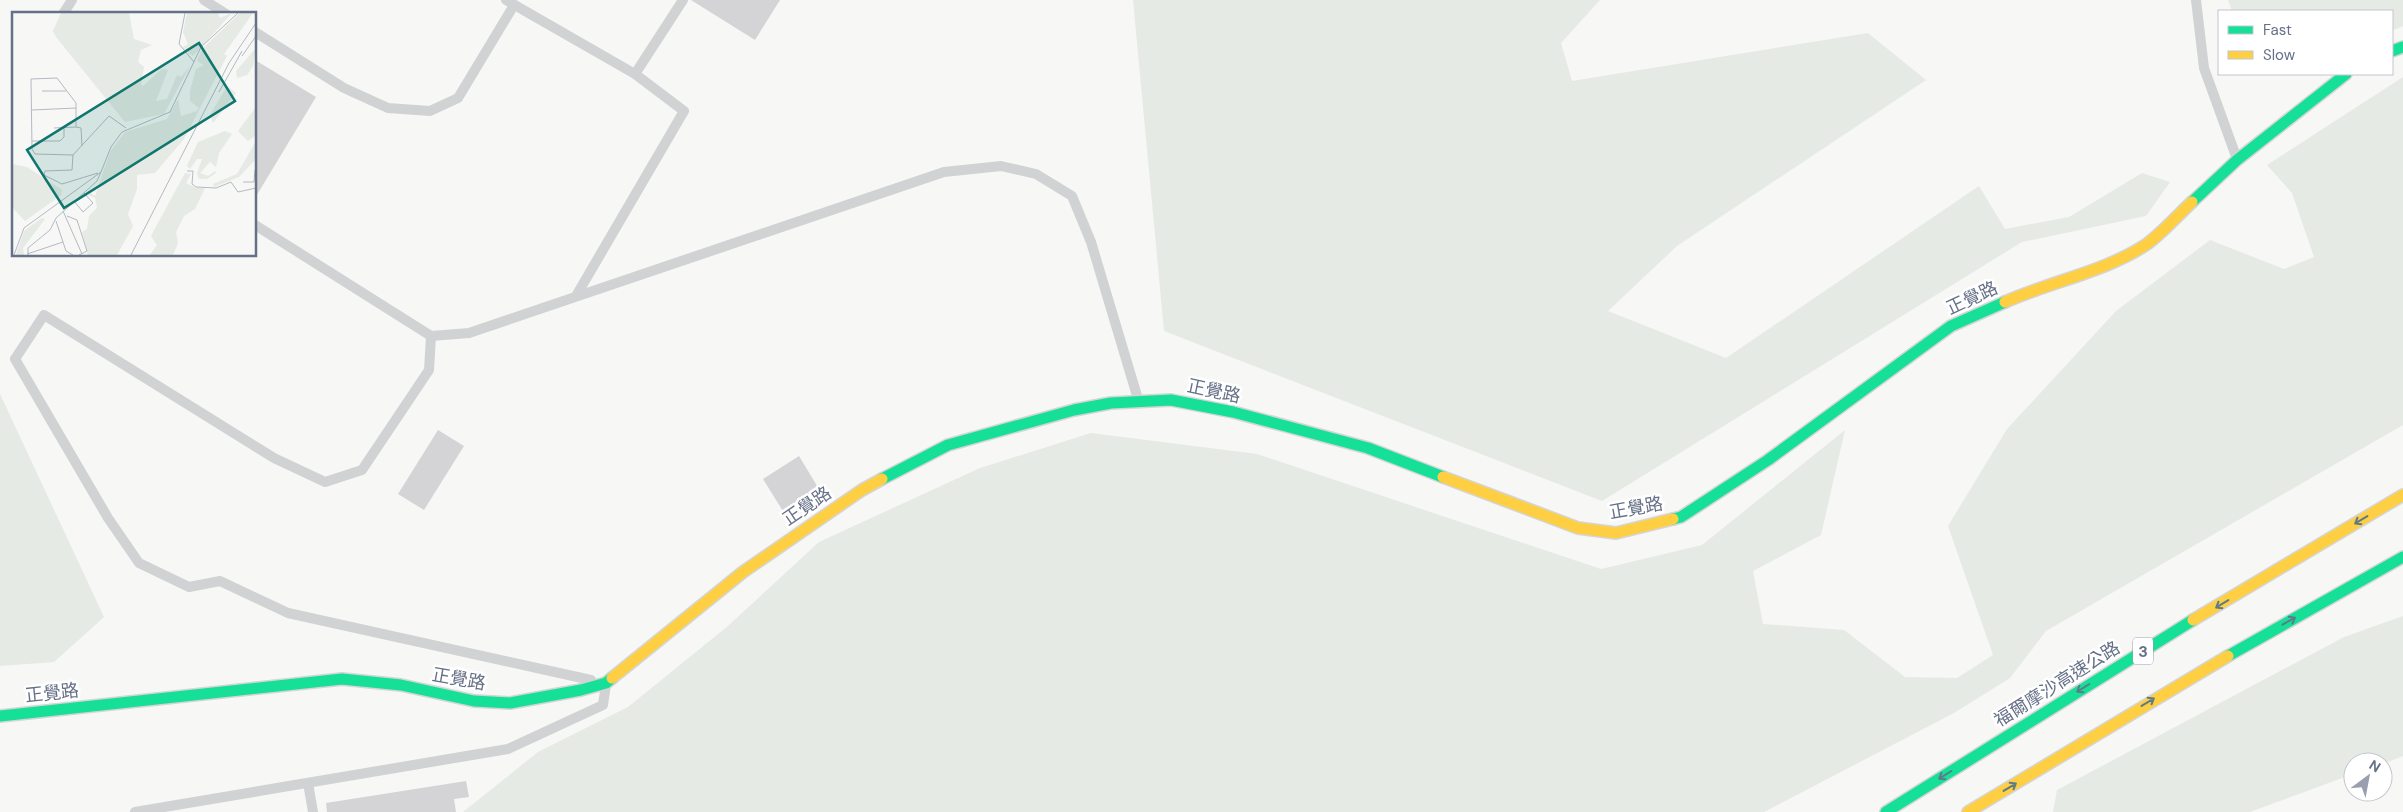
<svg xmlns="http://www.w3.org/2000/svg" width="2403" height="812" font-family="'DM Sans','Noto Sans TC',sans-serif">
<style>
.green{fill:#e5eae4}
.building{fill:#d4d4d6}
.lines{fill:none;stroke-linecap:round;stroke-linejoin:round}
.fast-casing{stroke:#d4d5d6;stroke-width:14}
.slow-casing{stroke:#d4d5d6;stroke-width:14}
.lane{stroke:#d1d2d3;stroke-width:10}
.fast{stroke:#16e098;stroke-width:11}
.slow{stroke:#ffcf43;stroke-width:11}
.oneway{stroke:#5e7b89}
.labels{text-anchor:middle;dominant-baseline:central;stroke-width:5;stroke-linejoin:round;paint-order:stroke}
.shield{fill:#fff;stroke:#949bab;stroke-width:1}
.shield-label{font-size:16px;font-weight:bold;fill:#667087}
.street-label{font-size:18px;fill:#667087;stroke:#fff}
.inset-road{fill:none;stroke:#b4b9c3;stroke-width:1}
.view{fill:#0f766e;fill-opacity:0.15;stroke:#0f766e;stroke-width:2.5}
.inset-edge{fill:none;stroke:#667087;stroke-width:2.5}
</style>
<rect width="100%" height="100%" fill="#f7f7f6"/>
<g class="green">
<path d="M 1133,0 L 1600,0 L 1561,43 L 1572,81 L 1868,33 L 1926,80 L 1677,246 L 1608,311 L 1726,358 L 1979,186 L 2005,229 L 2069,217 L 2142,173 L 2170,182 L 2146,216 L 2022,242 L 1602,501 L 1164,331 Z"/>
<path d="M 2228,0 L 2403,0 L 2403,26 L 2392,31 L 2392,11 L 2232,11 Z"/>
<path d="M 2403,77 L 2403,425 L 2046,631 L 2010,678 L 1954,713 L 1764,812 L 463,812 L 538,752 L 628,707 L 728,626 L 819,542 L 980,468 L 1091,433 L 1257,454 L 1601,569 L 1702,545 L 1845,430 L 1821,535 L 1753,571 L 1763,624 L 1844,630 L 1905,677 L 1957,678 L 1993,655 L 1948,526 L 2007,429 L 2116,311 L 2210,240 L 2284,269 L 2314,257 L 2292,193 L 2267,165 Z"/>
<path d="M 0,394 L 104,617 L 54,662 L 0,666 Z"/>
<path d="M 2403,616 L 2403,756 L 2383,764 L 2353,762 L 2353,774 L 2250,812 L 2053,812 L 2057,790 L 2344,637 Z"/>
</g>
<g class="building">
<path d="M 691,0 L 780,0 L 755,40 Z"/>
<path d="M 255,60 L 316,97 L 255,198 Z"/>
<path d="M 438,430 L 464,446 L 424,510 L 398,494 Z"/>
<path d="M 799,456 L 822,494 L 786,516 L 763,479 Z"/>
<path d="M 466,781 L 469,797 L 454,799 L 456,812 L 327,812 L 326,803 Z"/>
</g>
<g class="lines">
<defs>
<g id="fast">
<path d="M 2392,51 L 2403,47"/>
<path d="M 2192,202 L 2237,160 L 2346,74"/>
<path d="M 882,479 L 948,445 L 1074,410 L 1111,403 L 1171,400 L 1233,412 L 1368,448 L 1443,477"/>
<path d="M 1673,519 L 1681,517 L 1768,460 L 1951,326 L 2005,302"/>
<path d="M 2228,656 L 2403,557"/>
<path d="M 0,716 L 342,679 L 401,685 L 474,701 L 510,703 L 581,690 L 606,683 L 612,678"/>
<path d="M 1886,812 L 2193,620"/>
</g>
<g id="slow">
<path d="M 2005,302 C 2052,281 2105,272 2147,244 C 2163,232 2178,215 2192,202"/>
<path d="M 1443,477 L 1578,528 L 1616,533 L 1673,519"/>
<path d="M 2193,620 L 2403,495"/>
<path d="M 612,678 L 743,572 L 862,490 L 882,479"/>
<path d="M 1968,812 L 2228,656"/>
</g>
</defs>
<use href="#fast" class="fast-casing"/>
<use href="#slow" class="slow-casing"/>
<g class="lane">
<path d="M 204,0 L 226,14"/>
<path d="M 506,0 L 635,74"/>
<path d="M 2196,0 L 2204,68 L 2237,159"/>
<path d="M 63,14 L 72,0"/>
<path d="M 255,32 L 344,88 L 388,108 L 430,111 L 458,98 L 514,5"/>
<path d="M 255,225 L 431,336 L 469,333 L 944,172 L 1001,166 L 1036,174 L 1072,196 L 1091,242 L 1138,399"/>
<path d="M 576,296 L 684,111 L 635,74 L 683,0"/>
<path d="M 431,336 L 429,370 L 362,470 L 325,482 L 274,458 L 44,315 L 15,359 L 108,518 L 139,563 L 189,587 L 220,581 L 288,613 L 591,680"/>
<path d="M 308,783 L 313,812"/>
<path d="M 135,812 L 508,749 L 603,705 L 606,684"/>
</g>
<use href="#fast" class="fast"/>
<use href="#slow" class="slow"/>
</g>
<defs><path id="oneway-shaft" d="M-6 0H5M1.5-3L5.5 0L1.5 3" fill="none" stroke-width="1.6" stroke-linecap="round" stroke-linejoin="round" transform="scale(1.25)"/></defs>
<g class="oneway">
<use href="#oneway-shaft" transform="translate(2361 520) rotate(149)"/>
<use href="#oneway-shaft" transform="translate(2222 604) rotate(149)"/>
<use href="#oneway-shaft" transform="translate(2289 621) rotate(-29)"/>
<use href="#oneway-shaft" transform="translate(2083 688) rotate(148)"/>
<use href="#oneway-shaft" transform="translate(2148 702) rotate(-31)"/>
<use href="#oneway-shaft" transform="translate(1945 775) rotate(148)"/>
<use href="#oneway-shaft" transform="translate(2010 787) rotate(-31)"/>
</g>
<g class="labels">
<rect class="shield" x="2133" y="637.5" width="20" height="27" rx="4"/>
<g class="shield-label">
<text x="2143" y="651">3</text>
</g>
<g class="street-label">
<text transform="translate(1972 298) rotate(-25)">正覺路</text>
<text transform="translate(1214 391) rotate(12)">正覺路</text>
<text transform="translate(807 506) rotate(-34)">正覺路</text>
<text transform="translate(1636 508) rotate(-10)">正覺路</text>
<text transform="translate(459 679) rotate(10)">正覺路</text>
<text transform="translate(2057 684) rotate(-32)">福爾摩沙高速公路</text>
<text transform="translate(52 693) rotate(-6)">正覺路</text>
</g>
</g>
<g transform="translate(12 12)">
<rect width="244" height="244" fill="#f7f7f6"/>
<path d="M 49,1 L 117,1 L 122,27 L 140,33 L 129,38 L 126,50 L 132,55 L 129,72 L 131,74 L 150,57 L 156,58 L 144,89 L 155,87 L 165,63 L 169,65 L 178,54 L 152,102 L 113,110 L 44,25 L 41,19 ZM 175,1 L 206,1 L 208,6 L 220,1 L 181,44 L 170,36 L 176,32 L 171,20 ZM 228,1 L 241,1 L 212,42 L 215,44 L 172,127 L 143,161 L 125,163 L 125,177 L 116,202 L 121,214 L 105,243 L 76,243 L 70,220 L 75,217 L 77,204 L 85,196 L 83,186 L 76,183 L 79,181 L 83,184 L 98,140 L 113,120 L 155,107 L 166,87 L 169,104 L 185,99 L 187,96 L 178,89 L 178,79 L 184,57 L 192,53 L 185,49 L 190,37 ZM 244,36 L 241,54 L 235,63 L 225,66 L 224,59 ZM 215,74 L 224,81 L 201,111 L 198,103 ZM 244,95 L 244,123 L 236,129 L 226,119 ZM 213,119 L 220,122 L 207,141 L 204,155 L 198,150 L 188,161 L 196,164 L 203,159 L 204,161 L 195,167 L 187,167 L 185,161 L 190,147 L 185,147 L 178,157 L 175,154 L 186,130 ZM 244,129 L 244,147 L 227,165 L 202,175 L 201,172 L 225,162 ZM 0,152 L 15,155 L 50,178 L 49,183 L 13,209 L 0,195 ZM 173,161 L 179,162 L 174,171 L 184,176 L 193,176 L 183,197 L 172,204 L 164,220 L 166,231 L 161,243 L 138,243 L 145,233 L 139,224 ZM 30,206 L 33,207 L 11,236 L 12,243 L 4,243 L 12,219 Z" fill="#e5eae4"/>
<path class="inset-road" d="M 173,1 L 167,32 L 182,50M 230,44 L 244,24M 30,79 L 54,79M 207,80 L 230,39M 20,98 L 64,96M 42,116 L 64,115M 20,129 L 48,129 L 52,125 L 52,116M 70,134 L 69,116 L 64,115 L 64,91 L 45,66 L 19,67 L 20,137 L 23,142 L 61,143 L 97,104 L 114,116M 61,143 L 60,158 L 33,159 L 32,163 L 50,172 L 86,161M 175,159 L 181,159 L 180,172 L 184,175 L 204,176 L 219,170 L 226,180 L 244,176M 231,170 L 242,170 L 243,158M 62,189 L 71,200 L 81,191 L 72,181M 51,199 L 70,242M 55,204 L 65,208 L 75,239 L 67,243M 44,209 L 54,239 L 61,243M 15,242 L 51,230M 2,243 L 12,216 L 89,160 L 99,135 L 110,120 L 158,100 L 189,35 L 226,1M 16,243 L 16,236 L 38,218 L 44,206 L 85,169 L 89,160M 119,243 L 217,51 L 244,11"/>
<path class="view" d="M 187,31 L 223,89 L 52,196 L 15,138 Z"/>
<rect width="244" height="244" class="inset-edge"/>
</g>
<rect x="2218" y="10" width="175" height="65" fill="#ffffff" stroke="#c2c6cf"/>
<rect x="2228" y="26" width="25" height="8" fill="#16e098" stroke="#c2c6cf"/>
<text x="2263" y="35" font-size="15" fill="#667087">Fast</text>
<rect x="2228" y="51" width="25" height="8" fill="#ffcf43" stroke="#c2c6cf"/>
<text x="2263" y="60" font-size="15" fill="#667087">Slow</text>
<g transform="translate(2368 777) rotate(32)"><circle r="24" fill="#ffffff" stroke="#c2c6cf"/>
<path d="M0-4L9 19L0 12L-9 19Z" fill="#999fae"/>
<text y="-8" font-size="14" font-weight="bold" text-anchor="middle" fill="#667087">N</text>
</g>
</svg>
